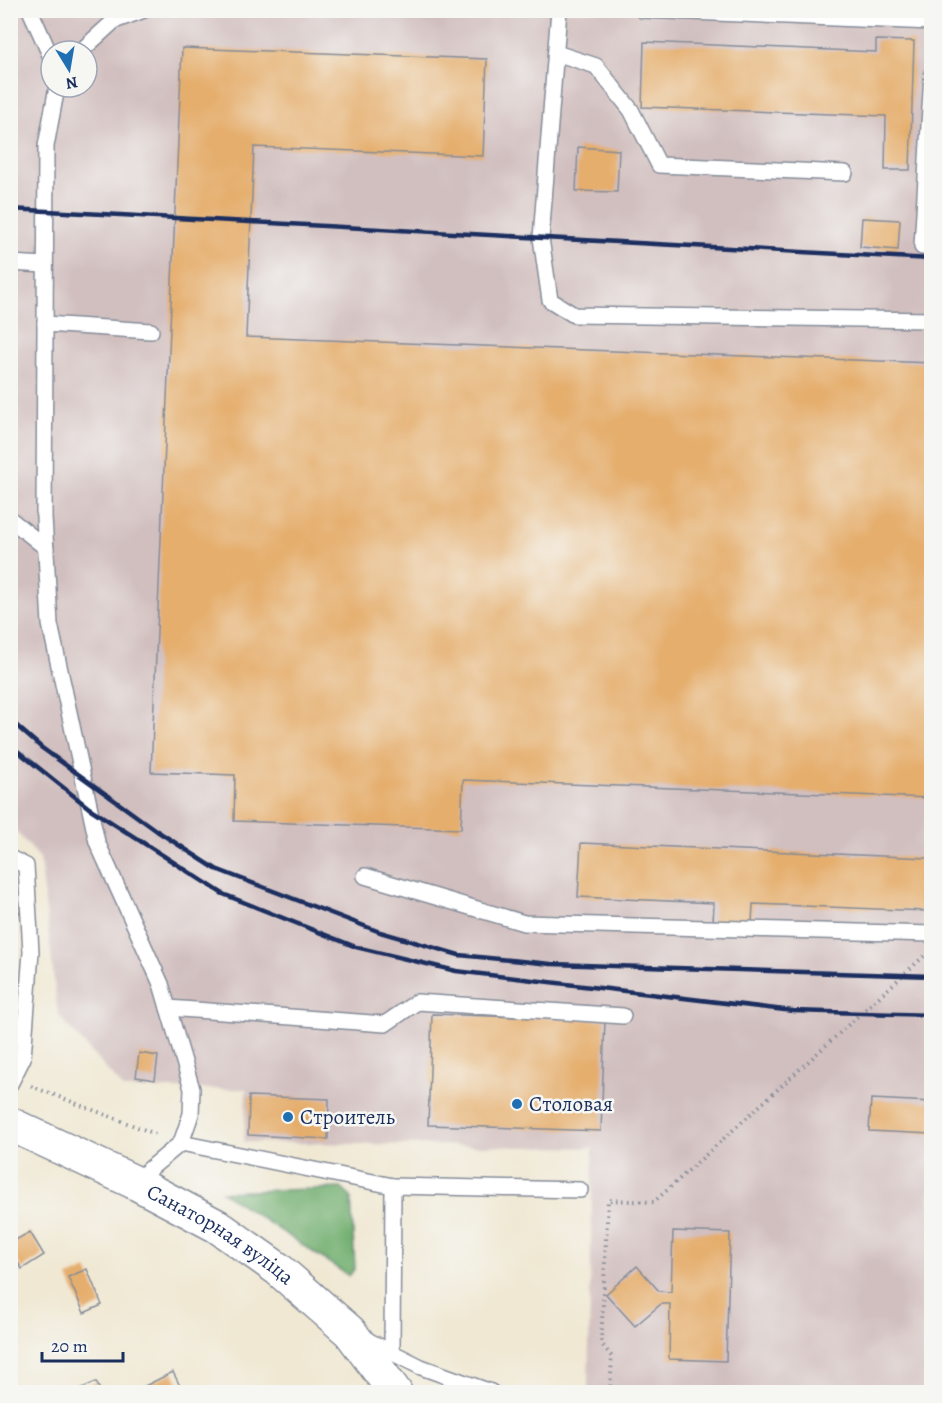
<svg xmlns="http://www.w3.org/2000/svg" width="942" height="1403" font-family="Alegreya,serif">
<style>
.industrial{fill:#d1bfbf;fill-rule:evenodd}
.forest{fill:#72af70;stroke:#466f67;stroke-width:1.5}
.building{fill:#e5ae6d}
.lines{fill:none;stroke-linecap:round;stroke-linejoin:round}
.service-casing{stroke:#868c98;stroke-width:18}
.tertiary-casing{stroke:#868c98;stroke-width:36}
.path{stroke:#868c98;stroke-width:4;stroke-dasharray:1.5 4.5;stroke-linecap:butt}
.service{stroke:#fff;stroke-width:15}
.tertiary{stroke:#fff;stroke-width:33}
.rail{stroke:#1b2f5e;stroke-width:4.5}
.poi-dot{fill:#1f6fb2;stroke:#f6f6f2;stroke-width:2}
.labels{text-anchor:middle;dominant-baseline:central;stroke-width:5;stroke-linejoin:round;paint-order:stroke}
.poi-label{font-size:21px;fill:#1b2f5e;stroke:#f6f6f2;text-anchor:start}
.street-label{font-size:21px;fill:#1b2f5e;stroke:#f6f6f2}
</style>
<rect width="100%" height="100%" fill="#f6f6f2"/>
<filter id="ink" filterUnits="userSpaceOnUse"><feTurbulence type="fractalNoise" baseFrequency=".0167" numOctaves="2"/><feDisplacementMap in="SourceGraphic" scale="12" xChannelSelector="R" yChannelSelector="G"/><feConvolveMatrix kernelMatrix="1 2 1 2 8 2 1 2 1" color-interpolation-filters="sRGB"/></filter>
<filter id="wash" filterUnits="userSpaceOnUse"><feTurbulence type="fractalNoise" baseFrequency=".008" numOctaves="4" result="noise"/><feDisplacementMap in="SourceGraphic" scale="24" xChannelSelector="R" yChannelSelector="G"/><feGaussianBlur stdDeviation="1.35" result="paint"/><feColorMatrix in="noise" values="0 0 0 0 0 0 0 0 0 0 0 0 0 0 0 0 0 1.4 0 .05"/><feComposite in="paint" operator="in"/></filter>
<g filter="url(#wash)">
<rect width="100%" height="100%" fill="#f0e8d3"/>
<path class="industrial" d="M 10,11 L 931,11 L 931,1392 L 588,1392 L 593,1148 L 244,1142 L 246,1089 L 124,1089 L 58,1015 L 40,858 L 10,825 ZM 51,51 L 87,51 L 87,87 L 51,87 Z"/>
<path class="forest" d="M 341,1188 L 351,1197 L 355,1268 L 349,1276 L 222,1192 Z"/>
<g id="blocks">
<g class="building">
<path d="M 876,40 L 914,41 L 910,170 L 885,170 L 886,116 L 642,107 L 644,42 L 876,52 Z"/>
<path d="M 182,48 L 487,59 L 483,156 L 254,147 L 246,337 L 932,363 L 932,798 L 463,780 L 461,829 L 234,821 L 235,775 L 151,772 Z"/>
<path d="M 578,147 L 619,150 L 617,192 L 576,191 Z"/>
<path d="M 862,218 L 900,220 L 898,250 L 860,247 Z"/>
<path d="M 10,437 L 14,437 L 16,479 L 10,479 Z"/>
<path d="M 581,843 L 928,858 L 926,911 L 753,904 L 752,923 L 713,922 L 714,903 L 578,897 Z"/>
<path d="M 10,902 L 22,907 L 10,931 Z"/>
<path d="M 432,1014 L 605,1020 L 601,1131 L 428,1125 Z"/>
<path d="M 139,1053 L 158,1056 L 155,1080 L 136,1077 Z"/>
<path d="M 249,1096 L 329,1099 L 328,1139 L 248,1135 Z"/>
<path d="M 871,1099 L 932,1102 L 932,1134 L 869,1131 Z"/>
<path d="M 673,1231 L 730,1233 L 726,1361 L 669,1359 L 670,1304 L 661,1304 L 635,1326 L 606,1294 L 637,1266 L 659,1291 L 671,1292 Z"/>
<path d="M 30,1232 L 44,1255 L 22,1269 L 10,1250 L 10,1243 Z"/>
<path d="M 87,1269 L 102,1305 L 84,1313 L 68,1277 Z"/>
<path d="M 173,1372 L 183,1392 L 133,1392 Z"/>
<path d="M 96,1382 L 101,1392 L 73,1392 Z"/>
</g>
</g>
</g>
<g filter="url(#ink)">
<use href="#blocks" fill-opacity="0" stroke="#868c98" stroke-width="1.5"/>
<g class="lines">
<defs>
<g id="service">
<path d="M 30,10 L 51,57"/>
<path d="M 559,10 L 541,238 L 550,300 L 574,315 L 932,320"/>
<path d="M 642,10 L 932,22"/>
<path d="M 81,51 L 114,21 L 144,10"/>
<path d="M 556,53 L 596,66 L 631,110 L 659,165 L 845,173"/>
<path d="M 57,87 L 46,146 L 44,517 L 50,624 L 97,842 L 161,984 L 192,1089 L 191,1114 L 181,1143 L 134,1182"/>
<path d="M 922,247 L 932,74"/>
<path d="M 10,263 L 45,265"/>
<path d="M 45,324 L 151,331"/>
<path d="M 10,519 L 46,548"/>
<path d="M 10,858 L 26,866 L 31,952 L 23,1058 L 10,1084"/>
<path d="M 365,876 L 524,923 L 932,934"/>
<path d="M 168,1008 L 385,1024 L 417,1002 L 623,1016"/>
<path d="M 181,1143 L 393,1186"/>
<path d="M 361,1337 L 421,1367 L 491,1392"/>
<path d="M 392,1350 L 393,1186 L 580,1190"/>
</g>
<g id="tertiary">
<path id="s1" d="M 10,1124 L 134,1182 L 217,1226 L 278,1269 L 350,1332 L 395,1392"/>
</g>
</defs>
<use href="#service" class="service-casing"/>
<use href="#tertiary" class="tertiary-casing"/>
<g class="path">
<path d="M 31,1086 L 158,1135"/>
<path d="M 610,1392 L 612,1357 L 601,1343 L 608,1200 L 654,1202 L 924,956"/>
</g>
<use href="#service" class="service"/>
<use href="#tertiary" class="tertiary"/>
<g class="rail">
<path d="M 10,209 L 932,259"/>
<path d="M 10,720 L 42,748 L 157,831 L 216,869 L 380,932 L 459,955 L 551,964 L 932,976"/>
<path d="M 10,745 L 89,808 L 223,894 L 356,947 L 456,971 L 793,1011 L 932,1015"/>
</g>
</g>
</g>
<g class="poi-dot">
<circle cx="517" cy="1104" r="6"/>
<circle cx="288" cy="1117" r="6"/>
</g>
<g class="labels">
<g class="poi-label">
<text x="529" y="1104">Столовая</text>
<text x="300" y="1117">Строитель</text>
</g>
<g class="street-label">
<text stroke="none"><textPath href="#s1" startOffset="238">Санаторная вуліца</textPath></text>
</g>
</g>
<rect width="942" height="1403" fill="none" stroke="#f6f6f2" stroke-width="36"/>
<g transform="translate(69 69) rotate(169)"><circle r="28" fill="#f6f6f2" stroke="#9ea6b7" stroke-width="1.5"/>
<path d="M0-4.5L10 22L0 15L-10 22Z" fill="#1f6fb2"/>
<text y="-9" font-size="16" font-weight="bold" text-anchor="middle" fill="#1b2f5e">N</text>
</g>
<path d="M42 1352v9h81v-9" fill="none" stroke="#1b2f5e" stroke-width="3"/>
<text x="51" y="1352" font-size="18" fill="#1b2f5e" stroke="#f6f6f2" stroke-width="4.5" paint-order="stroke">20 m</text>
</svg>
